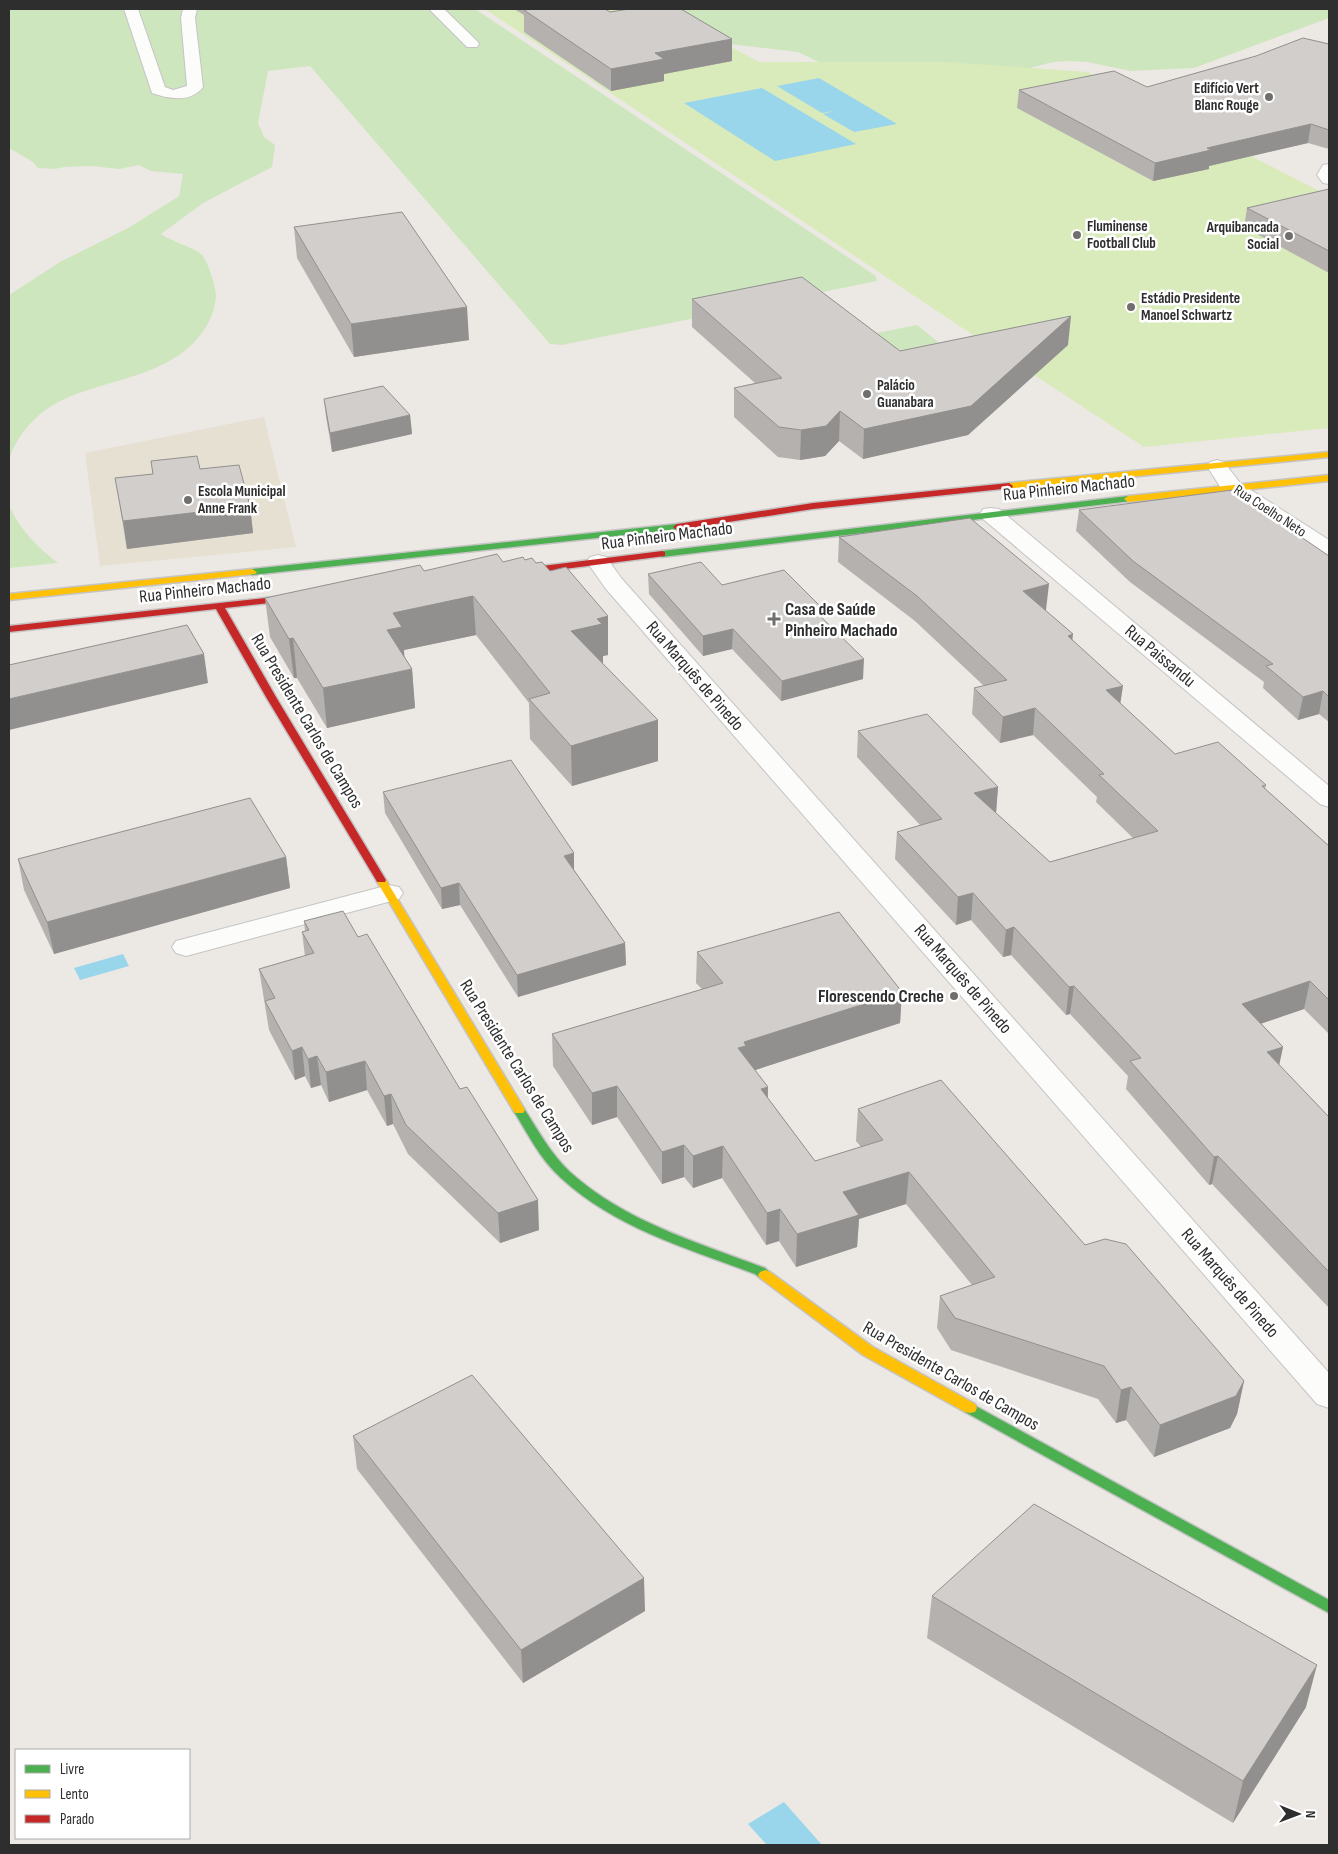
<svg xmlns="http://www.w3.org/2000/svg" width="1338" height="1854" font-family="'Sofia Sans Condensed',sans-serif">
<style>
.education{fill:#e6e0d3}
.green{fill:#cee6be}
.pitch{fill:#d9eabb}
.water{fill:#99d6ec}
.lines{fill:none;stroke-linecap:round;stroke-linejoin:round}
.street-casing{stroke:#c5c4c5;stroke-width:2}
.fast-casing{stroke:#c5c4c5;stroke-width:3}
.slow-casing{stroke:#c5c4c5;stroke-width:3}
.jam-casing{stroke:#c5c4c5;stroke-width:3}
.street{fill:#fcfcfb;fill-rule:evenodd}
.fast{fill:#4caf50;fill-rule:evenodd}
.slow{fill:#ffc107;fill-rule:evenodd}
.jam{fill:#c62828;fill-rule:evenodd}
.wall{fill:#b4b1af}
.shaded-wall{fill:#92908e}
.building{fill:#d1cecb;stroke:#92908e}
.poi-dot{fill:#706f6e;stroke:#fff;stroke-width:2}
.labels{text-anchor:middle;dominant-baseline:central;stroke-width:5;stroke-linejoin:round;paint-order:stroke}
.far-poi-label{font-size:15px;font-weight:bold;fill:#2e2e2e;stroke:#fff;text-anchor:start}
.far-street-label{font-size:15px;fill:#2e2e2e;stroke:#fff}
.street-label{font-size:18px;fill:#2e2e2e;stroke:#fff}
.poi-label{font-size:18px;font-weight:bold;fill:#2e2e2e;stroke:#fff;text-anchor:start}
</style>
<rect width="100%" height="100%" fill="#ece8e4"/>
<path class="education" d="M 264,417 L 296,547 L 100,566 L 85,453 Z"/>
<g class="green">
<path d="M 9,9 L 475,9 L 876,276 L 877,281 L 562,345 L 550,344 L 310,66 L 268,71 L 258,123 L 264,137 L 275,145 L 272,167 L 203,203 L 161,234 C 170,241 196,248 202,255 C 208,262 215,285 216,294 C 216,306 212,317 206,327 C 173,380 102,377 53,405 C 33,417 15,438 9,461 L 9,295 L 60,262 L 130,227 L 179,196 L 183,174 L 151,171 L 139,165 L 119,169 L 91,166 L 64,167 L 55,169 L 38,168 L 33,162 L 9,148 Z"/>
<path d="M 662,9 L 1329,9 L 1329,18 L 1194,68 L 1131,71 L 1087,62 L 1068,61 L 1053,62 L 983,80 L 868,86 L 798,52 L 721,43 Z"/>
<path d="M 917,325 L 954,355 L 914,363 L 877,333 Z"/>
<path d="M 9,505 C 20,530 36,546 58,563 L 9,568 Z"/>
</g>
<path class="pitch" d="M 485,9 L 644,9 L 671,15 L 759,62 L 947,62 L 1088,72 L 1329,196 L 1329,428 L 1144,447 L 964,329 Z"/>
<g class="water">
<path d="M 819,78 L 897,124 L 854,132 L 823,114 L 834,111 L 822,113 L 777,86 Z"/>
<path d="M 762,88 L 856,144 L 775,161 L 684,103 Z"/>
<path d="M 123,954 L 129,966 L 80,980 L 74,968 Z"/>
<path d="M 784,1802 L 822,1845 L 767,1845 L 748,1824 Z"/>
</g>
<g class="lines">
<defs>
<g id="street">
<path d="M 124,9 L 138,9 L 165,87 L 173,90 L 187,86 L 181,18 L 183,9 L 197,9 L 195,18 L 203,87 C 191,103 169,99 152,93 Z"/>
<path d="M 429,9 L 444,9 L 477,41 L 479,44 L 477,47 L 467,47 Z"/>
<path d="M 1329,164 L 1329,184 L 1323,183 L 1317,175 L 1323,165 Z"/>
<path d="M 1217,460 L 1224,462 L 1240,483 L 1329,540 L 1329,557 L 1321,555 L 1224,493 L 1207,466 L 1210,462 Z"/>
<path d="M 991,508 L 999,509 L 1329,786 L 1329,807 L 1320,804 L 983,519 L 980,514 L 983,509 Z"/>
<path d="M 598,555 L 606,557 L 622,579 L 1329,1373 L 1329,1408 L 1317,1404 L 606,589 L 587,562 L 590,557 Z"/>
<path d="M 389,885 L 399,887 L 403,893 L 399,899 L 186,956 L 176,953 L 172,947 L 176,941 Z"/>
</g>
<g id="fast">
<path d="M 1128,496 L 1131,497 L 1131,501 L 662,557 L 657,554 L 662,551 Z"/>
<path d="M 677,524 L 680,525 L 680,529 L 252,575 L 247,572 L 252,569 Z"/>
<path d="M 519,1106 L 523,1107 C 538,1130 550,1153 570,1172 C 624,1221 698,1243 765,1268 L 772,1275 L 770,1278 C 763,1280 760,1278 755,1274 C 689,1249 615,1228 561,1178 C 540,1159 528,1134 513,1110 L 515,1107 Z"/>
<path d="M 970,1403 L 1329,1600 L 1329,1613 L 965,1412 L 963,1408 L 965,1404 Z"/>
</g>
<g id="slow">
<path d="M 1329,452 L 1329,457 L 1009,489 L 1005,486 L 1009,483 Z"/>
<path d="M 1329,475 L 1329,481 L 1128,502 L 1124,499 L 1128,496 Z"/>
<path d="M 252,569 L 257,572 L 255,574 L 9,600 L 9,594 Z"/>
<path d="M 381,877 L 386,880 L 525,1110 L 523,1113 L 515,1113 L 513,1110 L 376,880 Z"/>
<path d="M 765,1270 L 770,1272 L 873,1347 L 975,1404 L 977,1408 L 975,1412 L 970,1413 L 965,1412 L 863,1355 L 760,1278 L 758,1275 L 760,1272 Z"/>
</g>
<g id="jam">
<path d="M 1009,483 L 1013,486 L 1012,488 L 813,509 L 677,530 L 673,527 L 677,524 L 813,503 Z"/>
<path d="M 662,551 L 665,552 L 665,556 L 510,576 L 505,573 L 510,570 Z"/>
<path d="M 303,594 L 306,595 L 306,599 L 225,608 L 276,697 L 386,880 L 385,882 L 377,882 L 376,880 L 266,697 L 216,609 L 9,632 L 9,626 Z"/>
</g>
</defs>
<use href="#street" class="street-casing"/>
<use href="#fast" class="fast-casing"/>
<use href="#slow" class="slow-casing"/>
<use href="#jam" class="jam-casing"/>
<use href="#street" class="street"/>
<use href="#fast" class="fast"/>
<use href="#slow" class="slow"/>
<use href="#jam" class="jam"/>
</g>
<g class="wall">
<path d="M 514,9 L 605,9 L 610,12 L 732,39 L 732,61 L 664,74 L 664,81 L 611,91 L 524,32 L 524,15 Z"/>
<path d="M 1329,44 L 1329,149 L 1308,143 L 1209,166 L 1209,169 L 1153,181 L 1017,108 L 1019,90 L 1147,87 Z"/>
<path d="M 1329,189 L 1329,273 L 1244,227 L 1247,208 Z"/>
<path d="M 294,227 L 469,340 L 354,357 L 297,258 Z"/>
<path d="M 692,299 L 900,351 L 1068,345 L 968,435 L 863,459 L 839,441 L 825,456 L 800,460 L 778,457 L 734,417 L 734,388 L 755,383 L 692,327 Z"/>
<path d="M 324,399 L 410,415 L 412,434 L 332,452 L 326,417 Z"/>
<path d="M 151,461 L 200,469 L 250,506 L 253,533 L 127,549 L 115,478 L 153,474 Z"/>
<path d="M 1079,510 L 1329,556 L 1329,722 L 1319,714 L 1298,720 L 1263,688 L 1264,682 L 1130,582 L 1076,531 Z"/>
<path d="M 839,537 L 1046,610 L 1045,610 L 1073,634 L 1072,639 L 1120,703 L 1175,754 L 1266,785 L 1265,789 L 1329,846 L 1329,1034 L 1304,1009 L 1261,1023 L 1283,1047 L 1279,1065 L 1329,1117 L 1329,1308 L 1212,1184 L 1209,1185 L 1126,1089 L 1128,1076 L 1070,1014 L 1066,1015 L 1011,955 L 1003,957 L 971,920 L 956,925 L 895,859 L 897,832 L 920,825 L 857,757 L 858,731 L 998,787 L 996,813 L 1050,862 L 1133,838 L 1096,802 L 1097,797 L 1033,735 L 1000,743 L 972,714 L 974,688 L 984,686 L 915,621 L 838,562 Z"/>
<path d="M 503,562 L 608,655 L 603,656 L 603,663 L 602,663 L 658,761 L 572,786 L 530,739 L 529,703 L 476,635 L 404,650 L 404,656 L 412,669 L 415,708 L 327,728 L 297,678 L 294,678 L 270,637 L 265,598 L 424,571 Z"/>
<path d="M 648,574 L 722,585 L 821,617 L 863,679 L 781,701 L 732,649 L 703,656 L 649,594 Z"/>
<path d="M 383,792 L 574,870 L 625,943 L 626,965 L 518,997 L 460,905 L 442,909 L 385,813 Z"/>
<path d="M 286,857 L 290,888 L 54,954 L 24,890 L 18,859 Z"/>
<path d="M 304,921 L 358,937 L 539,1230 L 500,1243 L 408,1154 L 393,1124 L 387,1126 L 367,1090 L 329,1102 L 321,1085 L 311,1088 L 305,1076 L 295,1080 L 269,1030 L 259,969 L 305,956 L 302,932 L 305,931 Z"/>
<path d="M 697,952 L 902,992 L 900,1023 L 755,1070 L 768,1087 L 768,1098 L 815,1161 L 861,1147 L 856,1141 L 858,1109 L 1085,1245 L 1244,1381 L 1237,1414 L 1230,1428 L 1154,1457 L 1126,1420 L 1116,1423 L 1098,1399 L 951,1350 L 937,1328 L 940,1296 L 972,1285 L 906,1204 L 859,1219 L 857,1247 L 796,1267 L 779,1241 L 766,1245 L 722,1178 L 693,1188 L 684,1177 L 662,1184 L 617,1117 L 592,1125 L 553,1066 L 552,1034 L 702,989 L 696,983 Z"/>
<path d="M 353,1436 L 645,1611 L 523,1683 L 357,1469 Z"/>
<path d="M 932,1596 L 1306,1707 L 1233,1823 L 927,1638 Z"/>
</g>
<g class="shaded-wall">
<path d="M 732,39 L 732,61 L 664,74 L 664,81 L 611,91 L 611,69 L 655,53 Z"/>
<path d="M 1311,124 L 1308,143 L 1209,166 L 1209,169 L 1153,181 L 1155,163 L 1207,148 Z"/>
<path d="M 467,307 L 469,340 L 354,357 L 351,324 Z"/>
<path d="M 1071,316 L 1068,345 L 968,435 L 863,459 L 864,429 Z"/>
<path d="M 840,411 L 839,441 L 825,456 L 800,460 L 801,430 Z"/>
<path d="M 410,415 L 412,434 L 332,452 L 330,433 Z"/>
<path d="M 250,506 L 253,533 L 127,549 L 123,521 Z"/>
<path d="M 1049,584 L 1046,610 L 1020,616 L 1023,591 Z"/>
<path d="M 473,596 L 476,635 L 404,650 L 405,666 L 387,630 L 393,613 Z"/>
<path d="M 822,608 L 821,628 L 814,610 Z"/>
<path d="M 608,616 L 608,655 L 603,656 L 603,663 L 572,671 L 571,631 L 597,619 Z"/>
<path d="M 733,629 L 732,649 L 703,656 L 703,636 Z"/>
<path d="M 1073,634 L 1070,660 L 1068,636 Z"/>
<path d="M 293,638 L 297,678 L 294,678 L 289,639 Z"/>
<path d="M 204,654 L 208,683 L 9,730 L 9,699 Z"/>
<path d="M 864,659 L 863,679 L 781,701 L 782,681 Z"/>
<path d="M 412,669 L 415,708 L 327,728 L 323,688 Z"/>
<path d="M 1123,686 L 1119,712 L 1106,690 Z"/>
<path d="M 1323,691 L 1319,714 L 1298,720 L 1303,697 Z"/>
<path d="M 1035,708 L 1033,735 L 1000,743 L 1003,717 Z"/>
<path d="M 658,720 L 658,761 L 572,786 L 571,746 Z"/>
<path d="M 998,787 L 996,813 L 974,793 Z"/>
<path d="M 574,853 L 574,874 L 564,856 Z"/>
<path d="M 286,857 L 290,888 L 54,954 L 47,922 Z"/>
<path d="M 459,883 L 460,905 L 442,909 L 441,888 Z"/>
<path d="M 973,893 L 971,920 L 956,925 L 958,897 Z"/>
<path d="M 1014,927 L 1011,955 L 1003,957 L 1006,930 Z"/>
<path d="M 625,943 L 626,965 L 518,997 L 517,975 Z"/>
<path d="M 1310,981 L 1304,1009 L 1237,1032 L 1242,1004 Z"/>
<path d="M 1074,986 L 1070,1014 L 1066,1015 L 1069,987 Z"/>
<path d="M 902,992 L 900,1023 L 746,1073 L 738,1048 L 744,1042 Z"/>
<path d="M 302,1047 L 305,1076 L 295,1080 L 292,1051 Z"/>
<path d="M 1283,1047 L 1277,1075 L 1267,1052 Z"/>
<path d="M 317,1056 L 321,1085 L 311,1088 L 308,1059 Z"/>
<path d="M 365,1061 L 367,1090 L 329,1102 L 326,1072 Z"/>
<path d="M 617,1086 L 617,1117 L 592,1125 L 592,1093 Z"/>
<path d="M 768,1087 L 767,1119 L 761,1089 Z"/>
<path d="M 391,1094 L 393,1124 L 387,1126 L 384,1096 Z"/>
<path d="M 684,1145 L 684,1177 L 662,1184 L 662,1152 Z"/>
<path d="M 723,1146 L 722,1178 L 693,1188 L 693,1156 Z"/>
<path d="M 1218,1156 L 1212,1184 L 1209,1185 L 1214,1157 Z"/>
<path d="M 909,1172 L 906,1204 L 859,1219 L 857,1247 L 796,1267 L 797,1234 L 843,1192 Z"/>
<path d="M 538,1200 L 539,1230 L 500,1243 L 498,1213 Z"/>
<path d="M 780,1209 L 779,1241 L 766,1245 L 767,1213 Z"/>
<path d="M 1244,1381 L 1237,1414 L 1230,1428 L 1154,1457 L 1160,1425 Z"/>
<path d="M 1131,1387 L 1126,1420 L 1116,1423 L 1121,1390 Z"/>
<path d="M 644,1578 L 645,1611 L 523,1683 L 521,1650 Z"/>
<path d="M 1317,1665 L 1306,1707 L 1233,1823 L 1243,1781 Z"/>
</g>
<g class="building">
<path d="M 533,9 L 605,9 L 610,12 L 629,9 L 681,9 L 732,39 L 655,53 L 664,59 L 611,69 L 524,10 Z"/>
<path d="M 1303,38 L 1329,44 L 1329,130 L 1311,124 L 1207,148 L 1211,150 L 1155,163 L 1019,90 L 1114,71 L 1147,87 L 1256,56 Z"/>
<path d="M 1329,189 L 1329,251 L 1247,208 Z"/>
<path d="M 402,212 L 467,307 L 351,324 L 294,227 Z"/>
<path d="M 802,277 L 900,351 L 1071,316 L 971,406 L 864,429 L 840,411 L 826,426 L 801,430 L 779,427 L 734,388 L 782,378 L 692,299 Z"/>
<path d="M 383,386 L 410,415 L 330,433 L 324,399 Z"/>
<path d="M 197,456 L 200,469 L 239,465 L 250,506 L 123,521 L 115,478 L 153,474 L 151,461 Z"/>
<path d="M 1232,490 L 1329,556 L 1329,697 L 1323,691 L 1303,697 L 1266,666 L 1273,664 L 1133,561 L 1079,510 Z"/>
<path d="M 970,518 L 1049,584 L 1023,591 L 1073,634 L 1068,636 L 1123,686 L 1106,690 L 1175,754 L 1218,742 L 1266,785 L 1262,786 L 1329,846 L 1329,1000 L 1310,981 L 1242,1004 L 1283,1047 L 1267,1052 L 1329,1117 L 1329,1272 L 1218,1156 L 1214,1157 L 1130,1061 L 1141,1058 L 1074,986 L 1069,987 L 1014,927 L 1006,930 L 973,893 L 958,897 L 897,832 L 942,819 L 858,731 L 927,714 L 998,787 L 974,793 L 1050,862 L 1158,831 L 1099,775 L 1104,774 L 1035,708 L 1003,717 L 974,688 L 1007,680 L 917,596 L 839,537 Z"/>
<path d="M 497,554 L 503,562 L 523,557 L 525,560 L 532,558 L 536,563 L 542,562 L 550,571 L 566,567 L 608,616 L 597,619 L 602,624 L 571,631 L 658,720 L 571,746 L 529,699 L 550,693 L 473,596 L 393,613 L 402,627 L 387,630 L 412,669 L 323,688 L 293,638 L 289,639 L 265,598 L 420,565 L 424,571 Z"/>
<path d="M 701,562 L 722,585 L 784,570 L 822,608 L 814,610 L 864,659 L 782,681 L 733,629 L 703,636 L 648,574 Z"/>
<path d="M 187,625 L 204,654 L 9,699 L 9,665 Z"/>
<path d="M 511,760 L 574,853 L 564,856 L 625,943 L 517,975 L 459,883 L 441,888 L 383,792 Z"/>
<path d="M 250,798 L 286,857 L 47,922 L 18,859 Z"/>
<path d="M 343,911 L 358,937 L 367,934 L 460,1089 L 467,1087 L 538,1200 L 498,1213 L 406,1125 L 391,1094 L 384,1096 L 365,1061 L 326,1072 L 317,1056 L 308,1059 L 302,1047 L 292,1051 L 265,1001 L 275,998 L 259,969 L 314,953 L 302,932 L 309,930 L 304,921 Z"/>
<path d="M 839,912 L 902,992 L 744,1042 L 746,1046 L 738,1048 L 768,1087 L 761,1089 L 815,1161 L 883,1140 L 858,1109 L 941,1080 L 1085,1245 L 1105,1239 L 1126,1244 L 1244,1381 L 1236,1396 L 1160,1425 L 1131,1387 L 1121,1390 L 1104,1366 L 955,1318 L 940,1296 L 995,1277 L 909,1172 L 843,1192 L 859,1215 L 797,1234 L 780,1209 L 767,1213 L 723,1146 L 693,1156 L 684,1145 L 662,1152 L 617,1086 L 592,1093 L 552,1034 L 723,983 L 697,952 Z"/>
<path d="M 472,1375 L 644,1578 L 521,1650 L 353,1436 Z"/>
<path d="M 1034,1504 L 1317,1665 L 1243,1781 L 932,1596 Z"/>
</g>
<g class="poi-dot">
<circle cx="1269" cy="97" r="5"/>
<circle cx="1077" cy="235" r="5"/>
<circle cx="1289" cy="236" r="5"/>
<circle cx="1131" cy="307" r="5"/>
<circle cx="867" cy="394" r="5"/>
<circle cx="188" cy="500" r="5"/>
<path d="M771.5 611.5h5v5h5v5h-5v5h-5v-5h-5v-5h5z"/>
<circle cx="954" cy="996" r="5"/>
</g>
<g class="labels">
<g class="far-poi-label">
<text x="1259" y="88" text-anchor="end">Edifício Vert<tspan x="1259" dy="17">Blanc Rouge</tspan></text>
<text x="1087" y="226">Fluminense<tspan x="1087" dy="17">Football Club</tspan></text>
<text x="1279" y="227" text-anchor="end">Arquibancada<tspan x="1279" dy="17">Social</tspan></text>
<text x="1141" y="298">Estádio Presidente<tspan x="1141" dy="17">Manoel Schwartz</tspan></text>
<text x="877" y="385">Palácio<tspan x="877" dy="17">Guanabara</tspan></text>
<text x="198" y="491">Escola Municipal<tspan x="198" dy="17">Anne Frank</tspan></text>
</g>
<g class="far-street-label">
<text transform="translate(1270 511) rotate(33)">Rua Coelho Neto</text>
</g>
<g class="street-label">
<text transform="translate(1069 488) rotate(-6)">Rua Pinheiro Machado</text>
<text transform="translate(667 536) rotate(-7)">Rua Pinheiro Machado</text>
<text transform="translate(205 590) rotate(-6)">Rua Pinheiro Machado</text>
<text transform="translate(1160 656) rotate(40)">Rua Paissandu</text>
<text transform="translate(695 676) rotate(49)">Rua Marquês de Pinedo</text>
<text transform="translate(307 721) rotate(59)">Rua Presidente Carlos de Campos</text>
<text transform="translate(963 979) rotate(49)">Rua Marquês de Pinedo</text>
<text transform="translate(517 1066) rotate(58)">Rua Presidente Carlos de Campos</text>
<text transform="translate(1230 1283) rotate(49)">Rua Marquês de Pinedo</text>
<text transform="translate(951 1376) rotate(30)">Rua Presidente Carlos de Campos</text>
</g>
<g class="poi-label">
<text x="785" y="609">Casa de Saúde<tspan x="785" dy="21">Pinheiro Machado</tspan></text>
<text x="944" y="996" text-anchor="end">Florescendo Creche</text>
</g>
</g>
<rect width="1338" height="1854" fill="none" stroke="#2e2e2e" stroke-width="20"/>
<rect x="15" y="1749" width="175" height="90" fill="#ffffff" stroke="#ababab"/>
<rect x="25" y="1765" width="25" height="8" fill="#4caf50" stroke="#ababab"/>
<text x="60" y="1774" font-size="15" fill="#2e2e2e">Livre</text>
<rect x="25" y="1790" width="25" height="8" fill="#ffc107" stroke="#ababab"/>
<text x="60" y="1799" font-size="15" fill="#2e2e2e">Lento</text>
<rect x="25" y="1815" width="25" height="8" fill="#c62828" stroke="#ababab"/>
<text x="60" y="1824" font-size="15" fill="#2e2e2e">Parado</text>
<g transform="translate(1298 1814) rotate(91)" stroke="#ffffff" stroke-width="4" paint-order="stroke">
<path d="M0-4L9 19L0 12L-9 19Z" fill="#2e2e2e"/>
<text y="-8" font-size="14" font-weight="bold" text-anchor="middle" fill="#2e2e2e">N</text>
</g>
</svg>
